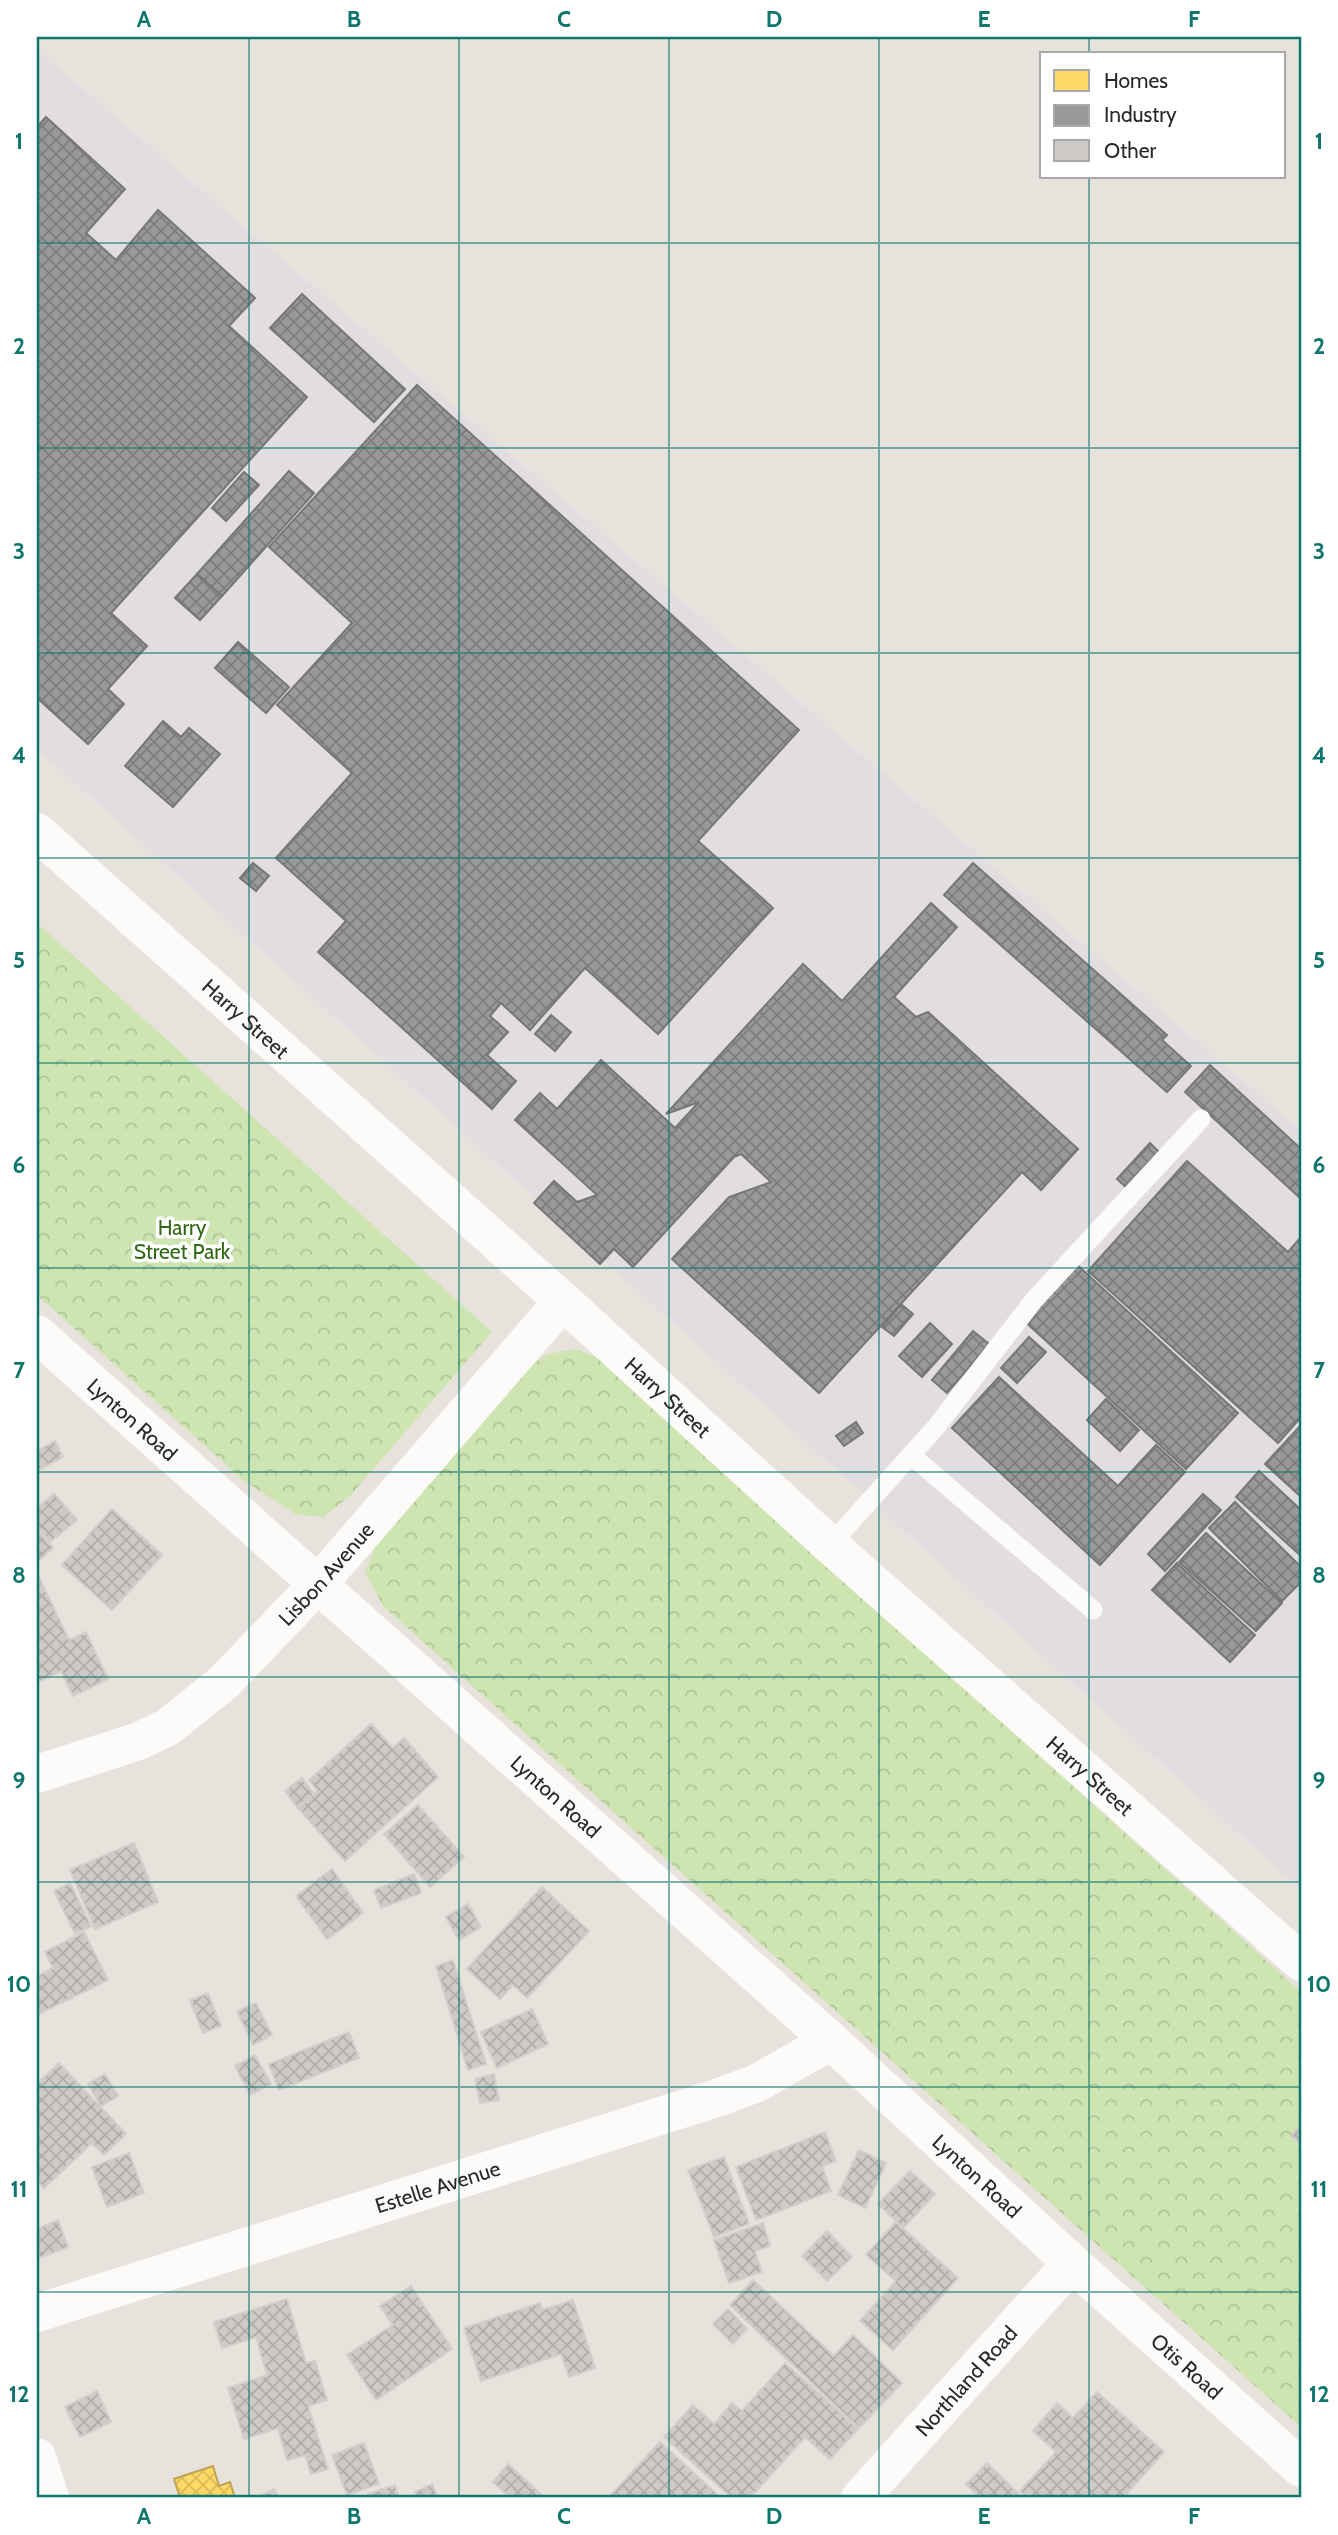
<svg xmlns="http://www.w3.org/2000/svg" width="1338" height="2535" font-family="Cabin,sans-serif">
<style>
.industrial{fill:#e1dde0}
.park{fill:url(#park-crowns)}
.homes{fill:url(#homes-cross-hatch);stroke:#bea453;stroke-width:2}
.industry{fill:url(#industry-cross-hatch);stroke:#777;stroke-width:2}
.building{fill:url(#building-cross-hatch);stroke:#d2cec9;stroke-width:2}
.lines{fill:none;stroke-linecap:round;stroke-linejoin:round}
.lane{stroke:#fcfbfa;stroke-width:19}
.street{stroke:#fcfbfa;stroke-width:38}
.grid{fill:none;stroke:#0f766e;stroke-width:2;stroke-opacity:0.55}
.labels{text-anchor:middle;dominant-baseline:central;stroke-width:7;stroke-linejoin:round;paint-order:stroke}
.street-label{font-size:21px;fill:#282828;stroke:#fff}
.park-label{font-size:21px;fill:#2f6a13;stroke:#fff}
.neatline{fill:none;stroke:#0f766e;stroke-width:2.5}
.grid-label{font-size:23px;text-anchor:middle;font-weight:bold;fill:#0f766e}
</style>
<defs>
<pattern id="park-crowns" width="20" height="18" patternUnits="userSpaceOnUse" patternTransform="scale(1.75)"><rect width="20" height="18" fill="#cee5b1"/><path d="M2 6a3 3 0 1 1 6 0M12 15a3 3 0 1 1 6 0" fill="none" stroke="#b1c498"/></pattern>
<pattern id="homes-cross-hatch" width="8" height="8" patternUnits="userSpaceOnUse" patternTransform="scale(1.75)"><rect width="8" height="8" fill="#ffd966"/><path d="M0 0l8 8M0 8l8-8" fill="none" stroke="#dbba58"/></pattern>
<pattern id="industry-cross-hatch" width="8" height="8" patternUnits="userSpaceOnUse" patternTransform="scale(1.75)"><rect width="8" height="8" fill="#999"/><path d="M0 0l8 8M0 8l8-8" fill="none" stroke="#7d7d7d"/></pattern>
<pattern id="building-cross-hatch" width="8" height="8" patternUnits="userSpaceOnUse" patternTransform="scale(1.75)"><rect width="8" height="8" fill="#cecac6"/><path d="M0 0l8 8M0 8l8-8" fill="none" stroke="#b1aeaa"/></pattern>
</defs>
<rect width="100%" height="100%" fill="#e8e2dc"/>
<path class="industrial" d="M 37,50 L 1301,1131 L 1301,1889 L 37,748 Z"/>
<g class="park">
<path d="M 37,923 L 492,1332 L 349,1497 L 323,1517 L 297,1515 L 244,1481 L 37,1295 Z"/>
<path d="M 576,1349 L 599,1358 L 1301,1992 L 1301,2427 L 384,1607 L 365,1573 L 376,1544 L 528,1367 L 548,1354 Z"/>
</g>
<path class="homes" d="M 213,2466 L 219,2486 L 230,2482 L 235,2498 L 180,2498 L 174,2479 Z"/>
<g class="industry">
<path d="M 46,117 L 125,189 L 86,233 L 116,260 L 158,210 L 255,298 L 229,326 L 307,397 L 111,613 L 147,646 L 108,689 L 124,704 L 88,744 L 37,698 L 37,127 Z"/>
<path d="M 302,294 L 405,389 L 374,422 L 270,328 Z"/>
<path d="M 417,385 L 799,730 L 698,841 L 773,908 L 658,1034 L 585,968 L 530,1030 L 501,1003 L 490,1016 L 508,1032 L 487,1055 L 516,1081 L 492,1109 L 318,952 L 346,921 L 276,858 L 352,773 L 277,705 L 352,623 L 269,547 Z"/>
<path d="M 289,471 L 314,493 L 222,596 L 197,574 Z"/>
<path d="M 244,472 L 259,485 L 226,521 L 212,508 Z"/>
<path d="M 197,574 L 222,596 L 200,620 L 175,598 Z"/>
<path d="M 238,642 L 289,687 L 266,713 L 215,668 Z"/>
<path d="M 163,721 L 181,737 L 189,728 L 220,754 L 173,807 L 125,766 Z"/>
<path d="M 253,863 L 269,876 L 256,891 L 240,878 Z"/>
<path d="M 973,863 L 1167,1035 L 1162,1040 L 1191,1066 L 1167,1092 L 944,895 Z"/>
<path d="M 931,903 L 957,927 L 894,997 L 916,1017 L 928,1012 L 1078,1149 L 1041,1190 L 1022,1172 L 819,1393 L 672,1259 L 729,1197 L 771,1182 L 741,1154 L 734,1157 L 633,1267 L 614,1249 L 600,1264 L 534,1203 L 554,1181 L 577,1202 L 597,1195 L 515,1120 L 540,1093 L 557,1109 L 601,1060 L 675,1128 L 699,1102 L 666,1114 L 803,964 L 842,1001 Z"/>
<path d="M 551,1015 L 571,1032 L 555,1051 L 535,1034 Z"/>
<path d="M 1210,1065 L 1301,1149 L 1301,1199 L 1185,1092 Z"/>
<path d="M 1150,1143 L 1161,1154 L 1129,1190 L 1117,1179 Z"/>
<path d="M 1187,1161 L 1288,1252 L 1301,1237 L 1301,1417 L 1278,1443 L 1088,1271 Z"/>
<path d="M 1073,1261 L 1238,1413 L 1186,1469 L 1021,1318 Z"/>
<path d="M 901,1304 L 913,1314 L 894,1336 L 882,1327 Z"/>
<path d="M 930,1323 L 952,1344 L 922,1377 L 899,1356 Z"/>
<path d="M 973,1331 L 989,1344 L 947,1393 L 932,1380 Z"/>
<path d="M 1029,1337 L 1046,1352 L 1017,1383 L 1001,1368 Z"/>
<path d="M 999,1377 L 1118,1486 L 1156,1445 L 1185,1472 L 1100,1565 L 952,1428 Z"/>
<path d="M 1106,1399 L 1139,1430 L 1120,1451 L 1087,1420 Z"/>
<path d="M 856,1422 L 863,1433 L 844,1446 L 836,1436 Z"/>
<path d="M 1301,1425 L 1301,1497 L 1265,1464 Z"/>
<path d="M 1259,1471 L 1301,1510 L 1301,1556 L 1236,1497 Z"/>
<path d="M 1203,1494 L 1221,1510 L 1165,1571 L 1148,1554 Z"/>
<path d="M 1235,1502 L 1301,1567 L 1301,1582 L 1282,1601 L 1209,1528 Z"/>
<path d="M 1206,1533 L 1282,1603 L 1256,1631 L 1179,1562 Z"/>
<path d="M 1177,1563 L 1255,1635 L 1230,1662 L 1152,1590 Z"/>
</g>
<g class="building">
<path d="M 55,1441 L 63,1457 L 37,1471 L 37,1451 Z"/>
<path d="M 54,1494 L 77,1520 L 50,1542 L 37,1526 L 37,1508 Z"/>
<path d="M 112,1509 L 162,1555 L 112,1610 L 62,1565 Z"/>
<path d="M 37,1529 L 53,1548 L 37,1562 Z"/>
<path d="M 37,1573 L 69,1640 L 86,1632 L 108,1679 L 73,1696 L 61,1671 L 37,1683 Z"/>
<path d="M 371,1724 L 393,1748 L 404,1738 L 438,1777 L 345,1861 L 298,1808 L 318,1791 L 309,1780 Z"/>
<path d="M 302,1778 L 314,1794 L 297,1807 L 285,1791 Z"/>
<path d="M 418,1805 L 464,1857 L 430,1887 L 384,1834 Z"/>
<path d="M 134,1843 L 158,1902 L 95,1929 L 70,1870 Z"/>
<path d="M 332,1869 L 363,1913 L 327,1939 L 296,1896 Z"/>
<path d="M 414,1874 L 421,1893 L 381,1908 L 374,1890 Z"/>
<path d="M 70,1883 L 91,1926 L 75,1934 L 54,1891 Z"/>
<path d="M 542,1887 L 589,1931 L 527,1998 L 513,1985 L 500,1999 L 467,1969 Z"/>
<path d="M 468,1904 L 481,1927 L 459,1940 L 446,1917 Z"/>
<path d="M 84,1932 L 108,1980 L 37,2015 L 37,1976 L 53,1968 L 45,1952 Z"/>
<path d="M 453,1960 L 486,2064 L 468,2070 L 436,1966 Z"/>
<path d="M 208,1993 L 221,2026 L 203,2033 L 190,2000 Z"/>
<path d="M 256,2003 L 272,2035 L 253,2045 L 237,2011 Z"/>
<path d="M 532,2009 L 548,2044 L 497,2068 L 481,2032 Z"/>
<path d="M 349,2032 L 359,2058 L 279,2090 L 269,2064 Z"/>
<path d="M 255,2055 L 271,2084 L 250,2095 L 235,2066 Z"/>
<path d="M 59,2063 L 126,2134 L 104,2155 L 92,2143 L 44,2188 L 37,2180 L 37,2135 L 40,2132 L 37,2129 L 37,2084 Z"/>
<path d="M 105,2074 L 118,2096 L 101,2106 L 88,2084 Z"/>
<path d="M 494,2074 L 499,2100 L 480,2103 L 475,2079 Z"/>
<path d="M 1301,2124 L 1301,2145 L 1291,2136 Z"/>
<path d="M 825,2132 L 836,2161 L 822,2166 L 831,2191 L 756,2220 L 736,2167 Z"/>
<path d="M 859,2150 L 886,2163 L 865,2208 L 838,2195 Z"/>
<path d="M 129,2153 L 144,2193 L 107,2207 L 92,2167 Z"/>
<path d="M 724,2157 L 749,2224 L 714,2237 L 688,2170 Z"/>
<path d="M 910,2171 L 935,2194 L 903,2228 L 878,2204 Z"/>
<path d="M 58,2220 L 68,2247 L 39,2258 L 37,2229 Z"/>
<path d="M 896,2222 L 958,2278 L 893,2350 L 860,2321 L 896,2281 L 866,2255 Z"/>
<path d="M 763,2223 L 770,2246 L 755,2251 L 762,2272 L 729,2283 L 714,2240 Z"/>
<path d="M 827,2231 L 852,2257 L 827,2281 L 802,2256 Z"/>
<path d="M 753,2280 L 834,2356 L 853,2335 L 902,2383 L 859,2428 L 730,2305 Z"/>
<path d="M 411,2286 L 452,2349 L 376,2400 L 347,2355 L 393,2325 L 380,2306 Z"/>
<path d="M 287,2299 L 306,2363 L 315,2361 L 327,2400 L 308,2406 L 328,2469 L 311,2474 L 305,2455 L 287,2460 L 278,2428 L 244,2439 L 228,2388 L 267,2375 L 256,2337 L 222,2348 L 214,2322 Z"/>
<path d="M 573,2300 L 595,2368 L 569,2377 L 561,2354 L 481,2381 L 464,2328 L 540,2303 L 542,2310 Z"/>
<path d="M 728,2309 L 747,2329 L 733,2344 L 713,2324 Z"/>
<path d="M 785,2363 L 858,2429 L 830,2459 L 805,2437 L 750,2498 L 732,2498 L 664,2437 L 693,2405 L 714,2424 L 732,2403 L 742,2411 Z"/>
<path d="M 97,2391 L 111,2422 L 80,2437 L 65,2407 Z"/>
<path d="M 1097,2392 L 1164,2452 L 1123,2498 L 1028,2498 L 1020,2491 L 1056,2452 L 1033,2431 L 1057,2403 L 1073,2418 Z"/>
<path d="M 660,2442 L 721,2498 L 608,2498 Z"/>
<path d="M 364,2443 L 379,2484 L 347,2495 L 332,2455 Z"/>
<path d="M 987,2463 L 1023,2498 L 980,2498 L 966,2484 Z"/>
<path d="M 508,2464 L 543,2496 L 541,2498 L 511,2498 L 493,2482 Z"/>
<path d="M 432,2484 L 438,2498 L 417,2498 L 415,2492 Z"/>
<path d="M 395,2485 L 399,2498 L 369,2498 L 368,2494 Z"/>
<path d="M 274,2489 L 279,2498 L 257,2498 Z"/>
</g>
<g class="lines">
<g class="lane">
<path d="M 912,1456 L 1093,1610"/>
<path d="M 830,1545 L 936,1427 L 1034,1300 L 1201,1119"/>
</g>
<g class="street">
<path id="s1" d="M 37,832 L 563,1301 L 830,1545 L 1301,1962"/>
<path id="s2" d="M 37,1334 L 831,2041 L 1072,2263 L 1301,2468"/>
<path id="s3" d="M 37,1774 L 139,1741 L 168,1727 L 224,1682 L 319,1583 L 563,1301"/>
<path id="s4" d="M 37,2313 L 717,2098 L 757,2083 L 831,2041"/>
<path d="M 37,2457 L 50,2498"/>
<path id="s5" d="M 860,2498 L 1072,2263"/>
</g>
</g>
<path class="grid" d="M 249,37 L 249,2498M 459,37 L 459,2498M 669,37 L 669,2498M 879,37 L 879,2498M 1089,37 L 1089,54M 1089,177 L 1089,2498M 37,243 L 1301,243M 37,448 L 1301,448M 37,653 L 1301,653M 37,858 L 1301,858M 37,1063 L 1301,1063M 37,1268 L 1301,1268M 37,1472 L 1301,1472M 37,1677 L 1301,1677M 37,1882 L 1301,1882M 37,2087 L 1301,2087M 37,2292 L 1301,2292"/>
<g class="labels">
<g class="street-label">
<text stroke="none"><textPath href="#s1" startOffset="280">Harry Street</textPath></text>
<text stroke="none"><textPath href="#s1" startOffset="847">Harry Street</textPath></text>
<text stroke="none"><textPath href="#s2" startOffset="128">Lynton Road</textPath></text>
<text stroke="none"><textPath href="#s3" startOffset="360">Lisbon Avenue</textPath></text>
<text stroke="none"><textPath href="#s1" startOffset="1414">Harry Street</textPath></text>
<text stroke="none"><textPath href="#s2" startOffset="695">Lynton Road</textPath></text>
<text stroke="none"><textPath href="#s2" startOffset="1262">Lynton Road</textPath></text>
<text stroke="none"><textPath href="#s4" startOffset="420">Estelle Avenue</textPath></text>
<text stroke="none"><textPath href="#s2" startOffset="1545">Otis Road</textPath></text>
<text stroke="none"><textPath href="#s5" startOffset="158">Northland Road</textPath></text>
</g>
<g class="park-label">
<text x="182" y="1227">Harry<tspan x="182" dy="24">Street Park</tspan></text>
</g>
</g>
<rect width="1338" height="2535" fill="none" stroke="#ffffff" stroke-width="77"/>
<rect x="1040" y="52" width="245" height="126" fill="#ffffff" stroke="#a9a9a9" stroke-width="2"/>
<rect x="1054" y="70" width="35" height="21" fill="#ffd966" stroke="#a9a9a9" stroke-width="2"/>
<text x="1104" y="88" font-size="21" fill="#282828">Homes</text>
<rect x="1054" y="105" width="35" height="21" fill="#999999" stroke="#a9a9a9" stroke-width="2"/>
<text x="1104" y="122" font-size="21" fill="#282828">Industry</text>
<rect x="1054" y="140" width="35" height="21" fill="#cecac6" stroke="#a9a9a9" stroke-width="2"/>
<text x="1104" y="158" font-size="21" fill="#282828">Other</text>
<rect x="38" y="38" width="1262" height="2458" class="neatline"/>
<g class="grid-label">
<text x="144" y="27">A</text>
<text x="354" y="27">B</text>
<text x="564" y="27">C</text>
<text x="774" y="27">D</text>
<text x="984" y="27">E</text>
<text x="1194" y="27">F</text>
<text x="19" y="149">1</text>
<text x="1319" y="149">1</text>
<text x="19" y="354">2</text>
<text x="1319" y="354">2</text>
<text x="19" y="559">3</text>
<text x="1319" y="559">3</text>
<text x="19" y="763">4</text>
<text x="1319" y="763">4</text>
<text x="19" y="968">5</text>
<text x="1319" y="968">5</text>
<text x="19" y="1173">6</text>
<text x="1319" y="1173">6</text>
<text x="19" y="1378">7</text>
<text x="1319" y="1378">7</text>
<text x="19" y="1583">8</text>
<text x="1319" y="1583">8</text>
<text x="19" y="1788">9</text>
<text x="1319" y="1788">9</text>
<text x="19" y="1992">10</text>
<text x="1319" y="1992">10</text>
<text x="19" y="2197">11</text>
<text x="1319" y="2197">11</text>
<text x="19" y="2402">12</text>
<text x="1319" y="2402">12</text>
<text x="144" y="2524">A</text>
<text x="354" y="2524">B</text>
<text x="564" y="2524">C</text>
<text x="774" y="2524">D</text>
<text x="984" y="2524">E</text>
<text x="1194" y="2524">F</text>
</g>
</svg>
